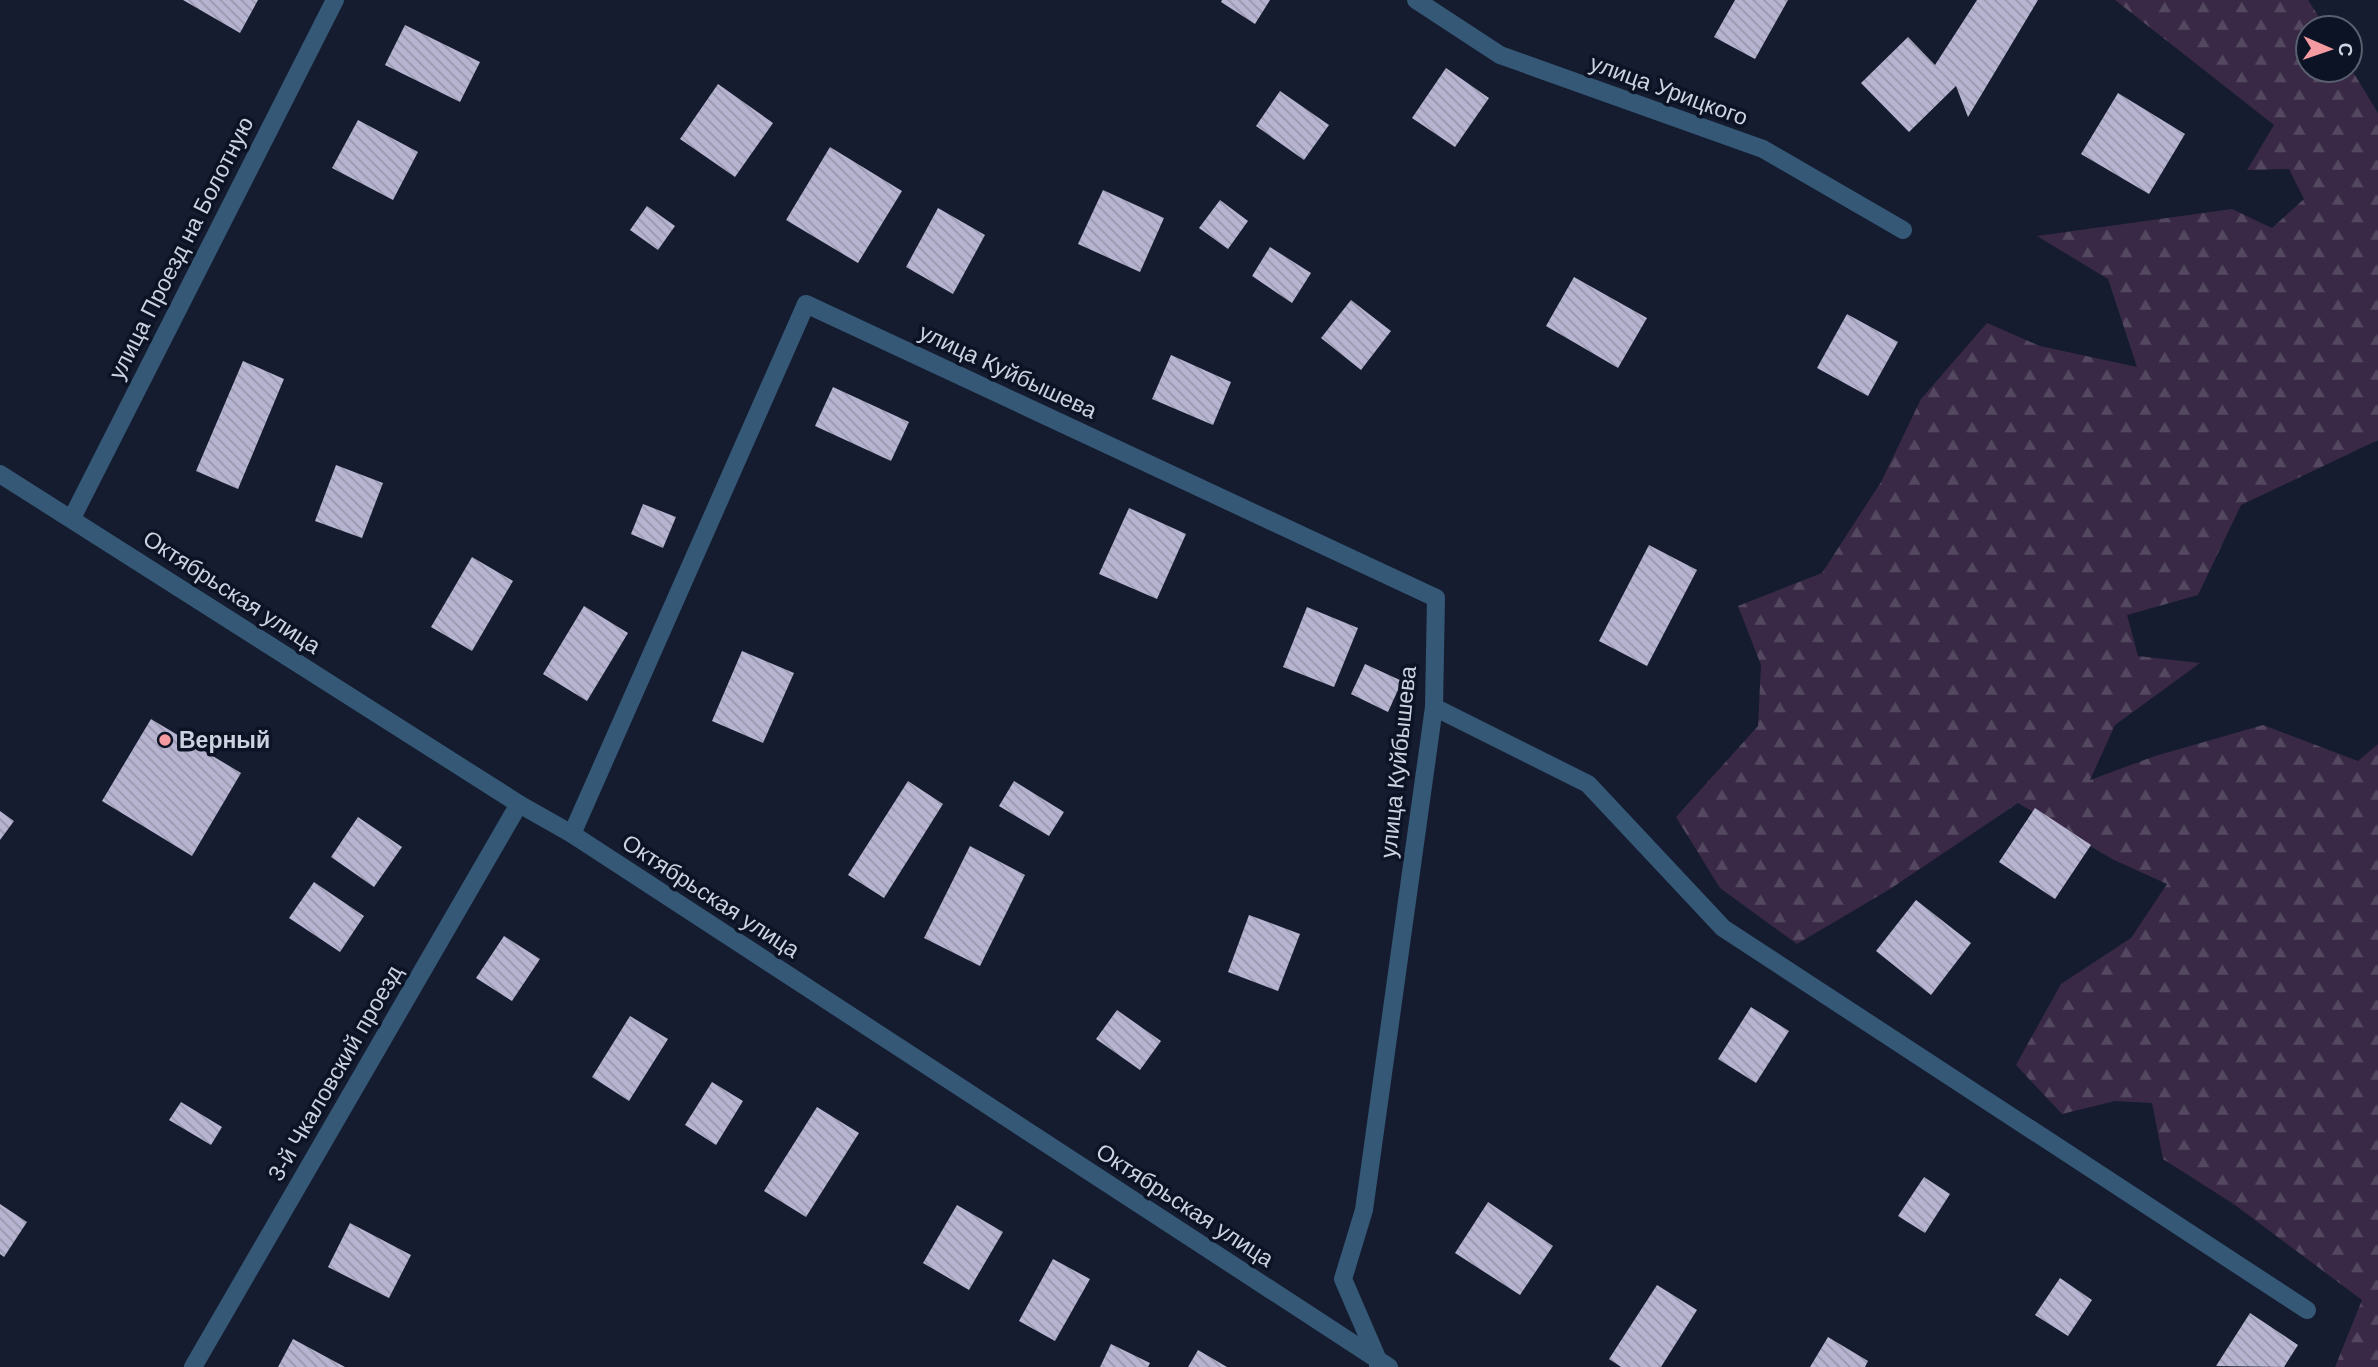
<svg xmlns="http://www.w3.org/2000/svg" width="2378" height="1367" font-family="Helvetica,sans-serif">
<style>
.forest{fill:url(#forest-firs)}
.building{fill:url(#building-back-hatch)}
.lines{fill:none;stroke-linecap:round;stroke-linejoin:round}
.minor{stroke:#355876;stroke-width:18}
.tertiary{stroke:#355876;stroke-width:18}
.poi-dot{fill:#f49aa1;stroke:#0c1325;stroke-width:2.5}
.labels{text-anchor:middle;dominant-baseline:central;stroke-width:7;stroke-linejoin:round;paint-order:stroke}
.street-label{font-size:23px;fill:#ccd2df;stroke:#0c1325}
.poi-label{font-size:23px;font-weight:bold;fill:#ccd2df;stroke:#0c1325;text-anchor:start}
</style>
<defs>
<pattern id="forest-firs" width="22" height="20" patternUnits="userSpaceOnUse" patternTransform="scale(1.75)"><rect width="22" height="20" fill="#392946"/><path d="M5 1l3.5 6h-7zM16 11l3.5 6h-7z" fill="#544760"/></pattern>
<pattern id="building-back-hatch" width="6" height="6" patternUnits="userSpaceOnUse" patternTransform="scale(1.75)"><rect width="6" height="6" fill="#b6b4d0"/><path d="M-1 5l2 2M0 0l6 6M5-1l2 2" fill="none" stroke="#9897ad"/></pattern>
</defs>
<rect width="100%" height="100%" fill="#151c2f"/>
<path class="forest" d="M 2115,0 L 2308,0 L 2326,28 L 2308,28 L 2308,70 L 2350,70 L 2350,67 L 2378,113 L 2378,440 L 2241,505 L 2198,595 L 2127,615 L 2138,656 L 2200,663 L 2115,725 L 2090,780 L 2155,756 L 2263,725 L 2358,761 L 2378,744 L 2378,1367 L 2335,1367 L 2362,1300 L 2235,1205 L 2163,1159 L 2152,1103 L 2115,1101 L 2062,1114 L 2016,1065 L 2061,984 L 2131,938 L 2167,884 L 2112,859 L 2018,803 L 1890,889 L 1797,944 L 1720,888 L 1676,817 L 1758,726 L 1761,665 L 1738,606 L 1822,573 L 1881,482 L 1921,399 L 1987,323 L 2040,346 L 2137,367 L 2108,279 L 2037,236 L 2232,209 L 2272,228 L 2304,199 L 2289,169 L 2247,170 L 2274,125 Z"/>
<g class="building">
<path d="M 183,0 L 258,0 L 240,33 Z"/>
<path d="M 1222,0 L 1270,0 L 1255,24 L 1221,2 Z"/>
<path d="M 1735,0 L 1788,0 L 1755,59 L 1714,37 Z"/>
<path d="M 1977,0 L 2038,0 L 1968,117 L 1956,86 L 1909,132 L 1861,83 L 1908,37 L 1935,65 Z"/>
<path d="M 405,25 L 480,62 L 460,102 L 385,65 Z"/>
<path d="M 1446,68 L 1489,98 L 1455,147 L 1412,118 Z"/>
<path d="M 718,84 L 773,123 L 735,177 L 680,139 Z"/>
<path d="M 1280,91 L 1329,125 L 1304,160 L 1256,126 Z"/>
<path d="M 2118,93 L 2185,134 L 2149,194 L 2081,154 Z"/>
<path d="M 358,120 L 418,152 L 393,200 L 332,168 Z"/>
<path d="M 830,147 L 902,191 L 858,263 L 786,220 Z"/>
<path d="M 1103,190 L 1164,218 L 1140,272 L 1078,244 Z"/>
<path d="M 1220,200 L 1248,221 L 1228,249 L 1199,228 Z"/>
<path d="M 647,206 L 675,226 L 658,250 L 630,230 Z"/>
<path d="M 938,208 L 985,235 L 953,294 L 906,267 Z"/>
<path d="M 1270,247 L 1311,273 L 1292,303 L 1252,276 Z"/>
<path d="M 1574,277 L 1647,318 L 1618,368 L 1546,326 Z"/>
<path d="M 1351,300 L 1391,331 L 1361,370 L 1321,338 Z"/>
<path d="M 1847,314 L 1898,342 L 1868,396 L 1817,368 Z"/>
<path d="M 1171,355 L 1231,382 L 1213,425 L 1152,399 Z"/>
<path d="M 243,361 L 284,379 L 238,489 L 196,471 Z"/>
<path d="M 833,387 L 909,422 L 891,461 L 815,426 Z"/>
<path d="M 336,465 L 383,483 L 362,538 L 315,521 Z"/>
<path d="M 643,504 L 676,517 L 663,548 L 631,534 Z"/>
<path d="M 1129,508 L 1186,534 L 1157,599 L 1099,574 Z"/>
<path d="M 1649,545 L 1697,570 L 1647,666 L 1599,641 Z"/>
<path d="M 472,557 L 513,581 L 472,651 L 431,627 Z"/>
<path d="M 584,606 L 628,633 L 587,701 L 543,674 Z"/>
<path d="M 1307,607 L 1358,628 L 1334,687 L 1283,667 Z"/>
<path d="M 742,651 L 794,673 L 763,743 L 712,721 Z"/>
<path d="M 1365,664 L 1402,681 L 1388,712 L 1351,694 Z"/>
<path d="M 151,719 L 241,773 L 192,856 L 102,801 Z"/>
<path d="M 908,781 L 943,804 L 884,898 L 848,875 Z"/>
<path d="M 1014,781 L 1064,812 L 1049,836 L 999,806 Z"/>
<path d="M 2035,808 L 2091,845 L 2055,899 L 1999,862 Z"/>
<path d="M 0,811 L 14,821 L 0,840 Z"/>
<path d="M 358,817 L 402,847 L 374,887 L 331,857 Z"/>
<path d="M 970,846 L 1025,875 L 980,966 L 924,938 Z"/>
<path d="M 314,882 L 364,916 L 340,952 L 289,918 Z"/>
<path d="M 1916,900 L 1971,943 L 1931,995 L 1876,951 Z"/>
<path d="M 1249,915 L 1300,934 L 1278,991 L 1228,972 Z"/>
<path d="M 504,936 L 540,959 L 512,1001 L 476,978 Z"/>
<path d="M 1751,1007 L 1789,1031 L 1756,1083 L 1718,1059 Z"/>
<path d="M 1117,1010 L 1161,1041 L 1140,1070 L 1096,1039 Z"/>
<path d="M 630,1016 L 668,1039 L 629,1101 L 592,1077 Z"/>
<path d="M 712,1082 L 743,1101 L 716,1145 L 685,1125 Z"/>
<path d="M 181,1102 L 222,1127 L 211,1145 L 169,1120 Z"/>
<path d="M 817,1107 L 859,1133 L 806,1217 L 764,1191 Z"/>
<path d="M 1924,1177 L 1950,1194 L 1925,1233 L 1898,1216 Z"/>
<path d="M 1488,1202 L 1553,1246 L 1520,1295 L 1455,1253 Z"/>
<path d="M 0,1204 L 27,1222 L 4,1257 L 0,1254 Z"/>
<path d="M 957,1205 L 1003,1232 L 969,1290 L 923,1263 Z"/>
<path d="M 350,1223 L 411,1255 L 389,1298 L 328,1267 Z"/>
<path d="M 1053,1259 L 1090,1279 L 1055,1341 L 1019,1321 Z"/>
<path d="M 2060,1278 L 2092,1300 L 2068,1336 L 2035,1315 Z"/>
<path d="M 1657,1285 L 1697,1310 L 1661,1367 L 1621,1367 L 1609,1359 Z"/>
<path d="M 2250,1313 L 2298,1345 L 2284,1367 L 2216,1366 Z"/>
<path d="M 1828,1337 L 1868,1361 L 1865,1367 L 1810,1367 Z"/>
<path d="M 293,1339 L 345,1367 L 278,1367 Z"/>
<path d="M 1111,1344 L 1150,1363 L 1148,1367 L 1100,1367 Z"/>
<path d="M 1198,1350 L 1227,1367 L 1188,1367 Z"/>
</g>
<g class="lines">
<g class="minor">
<path d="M 1416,0 L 1500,55 L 1763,149 L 1903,230"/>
<path d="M 72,518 L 335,0"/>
<path d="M 1434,707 L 1588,784 L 1723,928 L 2307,1310"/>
<path d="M 572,834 L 806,304 L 1436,598 L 1434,707 L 1364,1210 L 1343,1279 L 1378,1360 L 1378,1366"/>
<path d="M 193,1367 L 519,804"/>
</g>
<path class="tertiary" d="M 0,474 L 519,804 L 572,834 L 1389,1367"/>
</g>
<circle class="poi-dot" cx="165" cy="740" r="7"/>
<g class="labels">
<g class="street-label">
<text transform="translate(1669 90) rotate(20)">улица Урицкого</text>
<text transform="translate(181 248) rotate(-63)">улица Проезд на Болотную</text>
<text transform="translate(1008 371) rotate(25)">улица Куйбышева</text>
<text transform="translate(232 592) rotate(33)">Октябрьская улица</text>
<text transform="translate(1398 762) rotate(-84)">улица Куйбышева</text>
<text transform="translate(711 896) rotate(33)">Октябрьская улица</text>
<text transform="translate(335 1073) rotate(-60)">3-й Чкаловский проезд</text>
<text transform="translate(1185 1205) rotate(33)">Октябрьская улица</text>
</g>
<g class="poi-label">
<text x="179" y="740">Верный</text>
</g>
</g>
<g transform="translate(2329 49) rotate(92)"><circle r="33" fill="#0c1325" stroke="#595f6f" stroke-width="2"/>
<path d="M0-5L12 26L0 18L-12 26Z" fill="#f49aa1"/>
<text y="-10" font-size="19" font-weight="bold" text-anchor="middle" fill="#ccd2df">С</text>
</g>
</svg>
